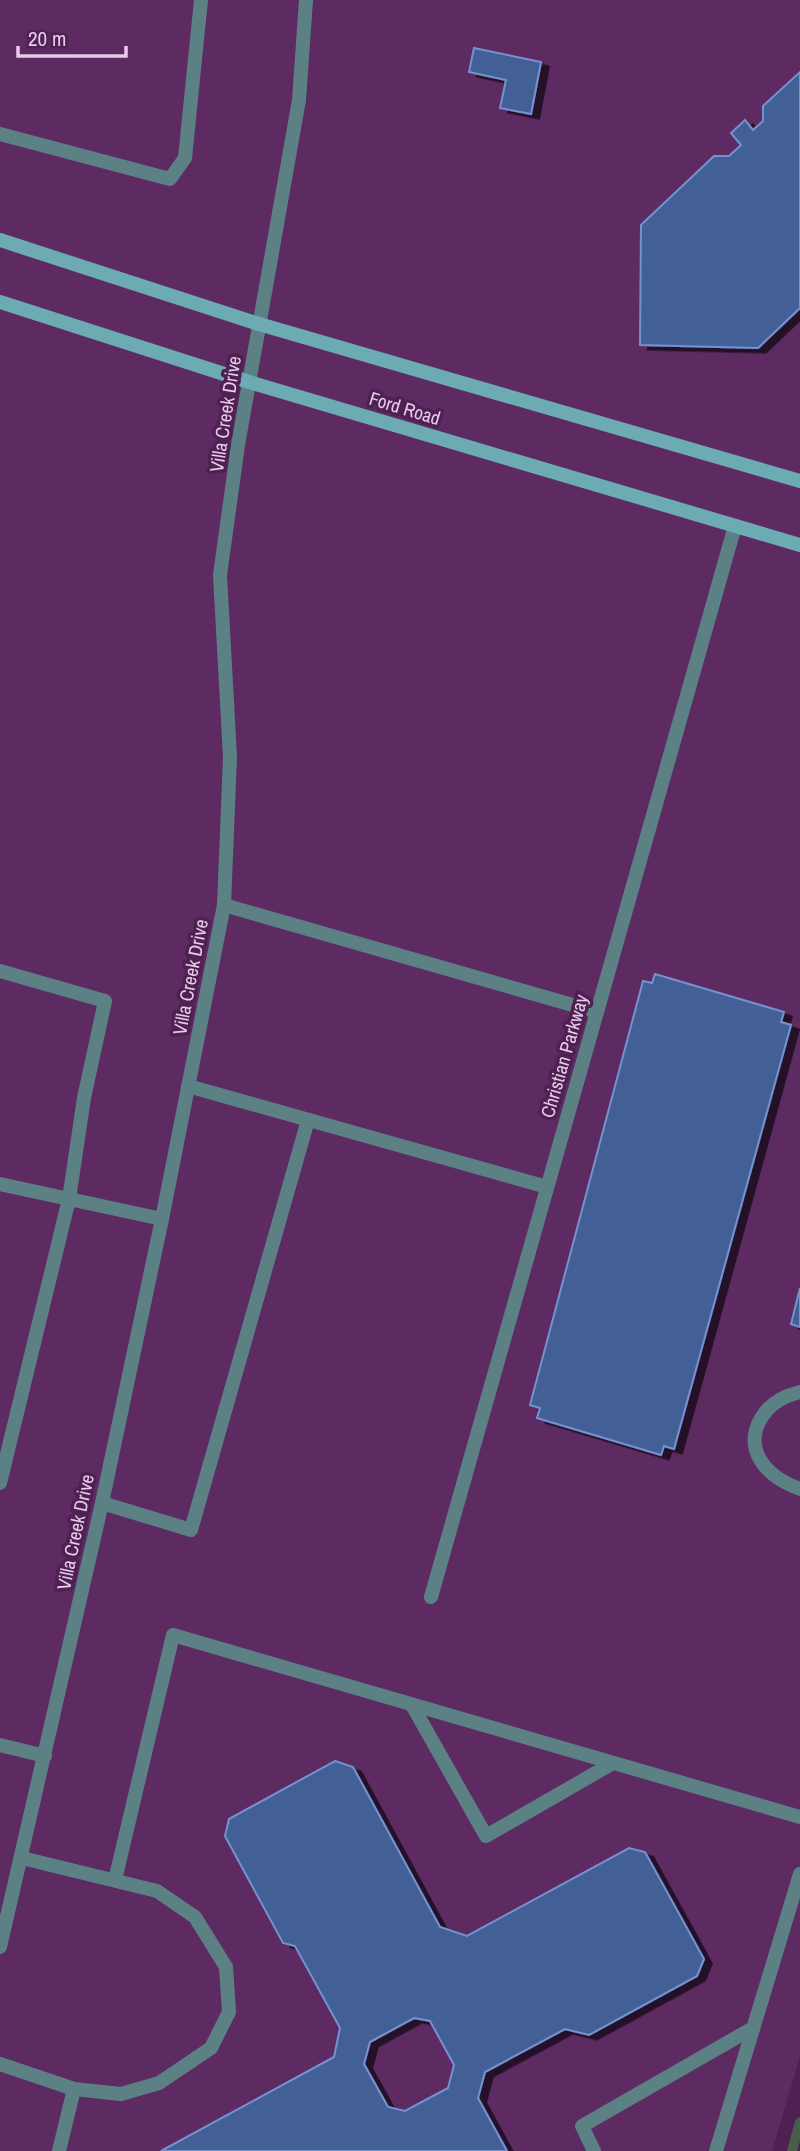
<svg xmlns="http://www.w3.org/2000/svg" width="800" height="2151" font-family="'Archivo Narrow',sans-serif">
<style>
.built{fill:#5d2b62}
.lines{fill:none;stroke-linecap:round;stroke-linejoin:round}
.stream{stroke:#495d4b;stroke-width:10}
.building{fill:#435e96;stroke:#7492d0;stroke-width:2;fill-rule:evenodd;filter:url(#shadow)}
.lane{stroke:#5b8185;stroke-width:14}
.street{stroke:#5b8185;stroke-width:14}
.secondary{stroke:#6cabb2;stroke-width:14}
.labels{text-anchor:middle;dominant-baseline:central;stroke-width:7;stroke-linejoin:round;paint-order:stroke}
.street-label{font-size:19px;fill:#e7cbe8;stroke:#4f2153}
</style>
<defs>
<filter id="shadow"><feDropShadow dx="8" dy="4.5" stdDeviation="0" flood-color="#0009"/></filter>
</defs>
<rect width="100%" height="100%" fill="#4f2153"/>
<path class="built" d="M 0,0 L 800,0 L 800,2056 L 772,2151 L 0,2151 Z"/>
<g class="lines">
<path class="stream" d="M 792,2151 L 800,2122"/>
</g>
<g class="building">
<path d="M 474,48 L 541,62 L 531,114 L 500,108 L 506,80 L 469,72 Z"/>
<path d="M 800,72 L 800,308 L 758,348 L 640,345 L 641,225 L 714,156 L 729,156 L 741,145 L 731,133 L 745,120 L 753,130 L 763,121 L 763,106 Z"/>
<path d="M 655,974 L 784,1012 L 781,1022 L 791,1025 L 674,1449 L 664,1446 L 661,1455 L 537,1418 L 540,1408 L 530,1405 L 643,981 L 652,983 Z"/>
<path d="M 800,1288 L 800,1327 L 791,1324 Z"/>
<path d="M 335,1761 L 353,1767 L 440,1927 L 467,1936 L 629,1848 L 645,1852 L 704,1959 L 697,1976 L 589,2035 L 565,2029 L 485,2072 L 478,2098 L 507,2151 L 161,2151 L 334,2057 L 340,2028 L 295,1946 L 283,1943 L 225,1836 L 229,1819 ZM 414,2018 L 430,2021 L 454,2065 L 448,2088 L 405,2111 L 388,2107 L 364,2064 L 370,2042 Z"/>
</g>
<g class="lines">
<g class="lane">
<path d="M 0,134 L 170,179 L 185,158 L 201,0"/>
<path d="M 224,905 L 597,1012"/>
<path d="M 0,971 L 105,1001 L 84,1098 L 69,1199 L 0,1483"/>
<path d="M 188,1086 L 547,1187"/>
<path d="M 0,1184 L 162,1219"/>
<path d="M 800,1392 C 787,1395 776,1400 767,1410 C 738,1445 764,1476 800,1489"/>
<path d="M 102,1503 L 191,1530 L 308,1120"/>
<path d="M 431,1597 L 735,526"/>
<path d="M 412,1705 L 486,1836 L 613,1763"/>
<path d="M 0,1745 L 45,1756"/>
<path d="M 115,1880 L 173,1635 L 800,1817"/>
<path d="M 0,2064 L 74,2089 L 121,2094 L 159,2083 L 211,2048 L 229,2012 L 226,1967 L 195,1917 L 157,1891 L 22,1858"/>
<path d="M 59,2151 L 74,2089"/>
<path d="M 594,2151 L 582,2126 L 753,2028"/>
<path d="M 716,2151 L 800,1874"/>
</g>
<path class="street" d="M 0,1947 L 102,1503 L 162,1219 L 224,905 L 230,757 L 220,575 L 238,445 L 299,100 L 306,0"/>
<g class="secondary">
<path d="M 0,240 L 259,324 L 800,481"/>
<path d="M 0,302 L 249,382 L 800,545"/>
</g>
</g>
<g class="labels">
<g class="street-label">
<text transform="translate(405 408) rotate(17)">Ford Road</text>
<text transform="translate(225 414) rotate(-81)">Villa Creek Drive</text>
<text transform="translate(190 977) rotate(-79)">Villa Creek Drive</text>
<text transform="translate(564 1056) rotate(-74)">Christian Parkway</text>
<text transform="translate(75 1532) rotate(-78)">Villa Creek Drive</text>
</g>
</g>
<path d="M18 46v10h108v-10" fill="none" stroke="#e7cbe8" stroke-width="3.5"/>
<text x="28" y="46" font-size="21" fill="#e7cbe8" stroke="#4f2153" stroke-width="5" paint-order="stroke">20 m</text>
</svg>
